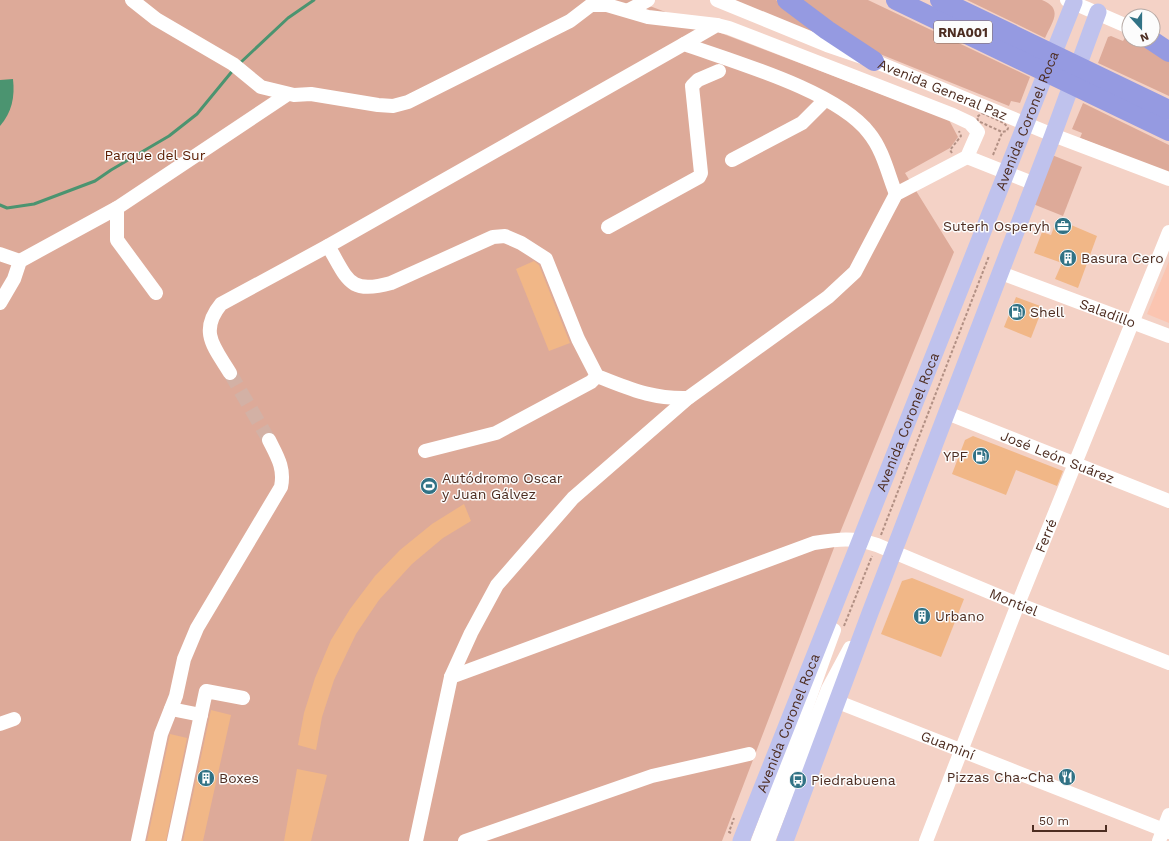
<svg xmlns="http://www.w3.org/2000/svg" width="1169" height="841" font-family="'Work Sans',sans-serif">
<style>
.built{fill:#fbc5b1}
.green{fill:#da9}
.water{fill:#4b9470}
.lines{fill:none;stroke-linecap:round;stroke-linejoin:round}
.stream{stroke:#4b9470;stroke-width:3}
.building{fill:#f1b787}
.minor-tunnel{stroke:#d3b1a5;stroke-width:14;stroke-dasharray:14 7;stroke-linecap:butt}
.path{stroke:#b29084;stroke-width:2;stroke-dasharray:3 2;stroke-linecap:butt}
.minor{stroke:#fff;stroke-width:14}
.major{stroke:#bfc2ed;stroke-width:17}
.highway{stroke:#959ae1;stroke-width:20}
.labels{text-anchor:middle;dominant-baseline:central;stroke-width:3;stroke-linejoin:round;paint-order:stroke}
.shield{fill:#fcfcfc;stroke:#826b63;stroke-width:1}
.shield-label{font-size:13px;font-weight:bold;fill:#4d2d21}
.street-label{font-size:14px;fill:#4d2d21;stroke:#fcfcfc}
.park-label{font-size:14px;fill:#5b1d02;stroke:#fcfcfc}
.poi-label{font-size:14px;fill:#4d2d21;stroke:#fcfcfc;text-anchor:start}
</style>
<rect width="100%" height="100%" fill="#f4d2c6"/>
<path class="built" d="M 1169,261 L 1169,323 L 1147,314 Z"/>
<g class="green">
<path d="M 0,0 L 634,0 L 949,120 L 958,137 L 950,148 L 905,173 L 954,252 L 837,540 L 722,841 L 0,841 Z"/>
<path d="M 729,0 L 776,0 L 833,41 Z"/>
<path d="M 792,0 L 868,0 L 1030,77 L 1020,103 L 1011,101 L 1009,106 L 865,48 Z"/>
<path d="M 967,0 L 1042,0 C 1064,9 1052,22 1045,38 Z"/>
<path d="M 1111,36 L 1123,41 L 1126,36 L 1129,37 L 1129,40 L 1136,40 L 1169,56 L 1169,96 L 1098,63 L 1108,37 Z"/>
<path d="M 1083,103 L 1169,145 L 1169,173 L 1080,138 L 1082,133 L 1072,129 Z"/>
<path d="M 1052,155 L 1082,167 L 1063,216 L 1033,204 Z"/>
</g>
<path class="water" d="M 13,79 C 15,97 12,112 0,126 L 0,80 Z"/>
<g class="lines">
<g class="stream">
<path d="M 239,64 L 288,18 L 314,0"/>
<path d="M 0,205 L 7,208 L 34,204 L 95,181 L 111,170 L 169,136 L 197,114 L 234,69"/>
</g>
</g>
<g class="building">
<path d="M 1057,219 L 1097,236 L 1078,288 L 1055,279 L 1062,263 L 1034,253 L 1042,232 L 1051,235 Z"/>
<path d="M 534,261 L 539,265 L 570,343 L 549,351 L 516,269 Z"/>
<path d="M 1016,297 L 1043,307 L 1031,338 L 1004,327 Z"/>
<path d="M 973,436 L 1063,471 L 1057,486 L 1016,470 L 1006,495 L 952,474 L 965,440 Z"/>
<path d="M 464,504 L 471,521 L 443,538 L 412,564 L 379,600 L 356,634 L 334,680 L 322,717 L 316,750 L 298,745 L 304,713 L 315,678 L 331,640 L 350,609 L 375,576 L 400,550 L 432,524 Z"/>
<path d="M 912,578 L 964,599 L 941,657 L 881,634 L 902,581 Z"/>
<path d="M 211,710 L 231,715 L 203,841 L 183,841 Z"/>
<path d="M 170,734 L 187,738 L 166,841 L 147,841 Z"/>
<path d="M 297,769 L 327,775 L 311,841 L 284,841 Z"/>
</g>
<g class="lines">
<path class="minor-tunnel" d="M 230,373 L 269,440"/>
<g class="path">
<path d="M 982,113 L 1004,123 L 1008,128 L 1007,131 L 1002,132 L 978,121 L 977,117 Z"/>
<path d="M 952,153 L 950,150 L 961,136 L 959,131"/>
<path d="M 993,155 L 1002,133"/>
<path d="M 881,535 L 989,256"/>
<path d="M 844,626 L 872,556"/>
<path d="M 731,833 L 729,832 L 734,818"/>
</g>
<g class="minor">
<path d="M 132,0 L 156,19 L 233,64 L 261,87 L 294,95 L 311,94 L 378,105 L 393,106 L 408,102 L 570,21 L 591,5 L 607,5 L 648,17 L 717,25"/>
<path id="s1" d="M 717,0 L 827,45 L 874,61 L 1053,135 L 1169,179"/>
<path d="M 1067,0 L 1129,27"/>
<path d="M 629,10 L 648,0"/>
<path d="M 967,157 L 1035,184"/>
<path d="M 732,160 L 802,123 L 825,100"/>
<path d="M 117,208 L 117,240 L 156,293"/>
<path d="M 608,227 L 699,177 L 701,173 L 692,86 L 698,80 L 719,71"/>
<path d="M 328,246 C 348,279 348,295 391,283 L 493,237 L 505,236 L 521,243 L 546,259 L 578,339 L 597,376 C 631,389 651,399 688,398"/>
<path d="M 0,254 L 20,261"/>
<path id="s2" d="M 1001,273 L 1169,336"/>
<path d="M 0,303 L 14,279 L 20,261 L 117,208 L 288,94"/>
<path d="M 230,373 C 215,348 198,332 221,304 L 328,246 L 684,44 C 734,62 837,91 869,133 C 883,150 888,174 896,194"/>
<path id="s3" d="M 947,413 L 1169,501"/>
<path d="M 425,451 L 496,433 L 591,382 L 597,376"/>
<path id="s4" d="M 451,677 L 814,543 C 839,539 853,537 877,545 L 1018,604 L 1169,663"/>
<path id="s5" d="M 838,702 L 1169,832"/>
<path d="M 171,709 L 201,715"/>
<path d="M 0,724 L 14,719"/>
<path d="M 138,841 L 161,734 L 176,696 L 184,659 L 197,628 L 281,487 C 285,468 277,456 269,440"/>
<path d="M 174,841 L 206,691 L 243,698"/>
<path d="M 416,841 L 451,677 L 471,633 L 497,585 L 573,498 L 688,398 L 828,297 L 855,272 L 896,194 L 967,157 L 978,132 L 970,123 L 953,115 L 729,28 L 717,25 L 684,44"/>
<path d="M 465,841 L 652,776 L 749,754"/>
<path d="M 758,841 C 785,771 808,700 834,630"/>
<path d="M 768,841 L 828,689 L 850,648"/>
<path id="s6" d="M 926,841 L 1018,604 L 1169,232"/>
<path d="M 1159,841 L 1169,815"/>
</g>
<g class="major">
<path id="s7" d="M 741,841 L 1074,2"/>
<path d="M 785,841 L 870,613 L 1053,135 L 1098,12"/>
</g>
<g class="highway">
<path d="M 787,0 L 827,30 L 874,61"/>
<path d="M 896,0 L 1169,131"/>
<path d="M 940,0 L 1169,110"/>
<path d="M 1151,40 L 1169,52"/>
</g>
</g>
<defs>
<symbol id="office-disc" viewBox="-11 -11 22 22"><circle r="9.5" fill="#317285" stroke="#fcfcfc"/><path d="M-6-3h4V-5.5h4V-3h4V5H-6ZM-1-4.5V-3h2v-1.5ZM-6 0V1H6V0Z" fill="#fff"/></symbol>
<symbol id="building-disc" viewBox="-11 -11 22 22"><circle r="9.5" fill="#317285" stroke="#fcfcfc"/><path d="M-4-6H4V6H1V3H-1V6H-4ZM-2.5-4.3h1.7v1.8h-1.7ZM.8-4.3h1.7v1.8H.8ZM-2.5-1h1.7V.8h-1.7ZM.8-1h1.7V.8H.8Z" fill="#fff"/></symbol>
<symbol id="fuel-disc" viewBox="-11 -11 22 22"><circle r="9.5" fill="#317285" stroke="#fcfcfc"/><path d="M-5.5-6h7V0h2V4h1.3V-2.5L3-4.5l.8-.8L6-3V5H2.5V1h-1V6h-7ZM-4.2-4.7v3.2H.2V-4.7Z" fill="#fff"/></symbol>
<symbol id="stadium-disc" viewBox="-11 -11 22 22"><circle r="9.5" fill="#317285" stroke="#fcfcfc"/><path d="M0-5a6.5 5 0 1 0 0 10a6.5 5 0 1 0 0-10ZM-3.5-1.8h7v3.6h-7Z" fill="#fff"/></symbol>
<symbol id="restaurant-disc" viewBox="-11 -11 22 22"><circle r="9.5" fill="#317285" stroke="#fcfcfc"/><path d="M-5-6h1v4h1v-4h1v4h1v-4h1v5L-1.5 .5V6h-2V.5L-5-1ZM5-6V6H3V1.5H1.5Q1.5-4 5-6Z" fill="#fff"/></symbol>
<symbol id="bus-disc" viewBox="-11 -11 22 22"><circle r="9.5" fill="#317285" stroke="#fcfcfc"/><path d="M-5-6H5V4H4V6H2V4H-2V6H-4V4H-5ZM-3.5-4V0h7V-4ZM-3.5 1.2v1.5H-2V1.2ZM2 1.2v1.5H3.5V1.2Z" fill="#fff"/></symbol>
</defs>
<g fill-rule="evenodd">
<use href="#office-disc" x="1053" y="216" width="20" height="20"/>
<use href="#building-disc" x="1058" y="248" width="20" height="20"/>
<use href="#fuel-disc" x="1007" y="302" width="20" height="20"/>
<use href="#fuel-disc" x="971" y="446" width="20" height="20"/>
<use href="#stadium-disc" x="419" y="476" width="20" height="20"/>
<use href="#building-disc" x="912" y="606" width="20" height="20"/>
<use href="#restaurant-disc" x="1057" y="767" width="20" height="20"/>
<use href="#building-disc" x="196" y="768" width="20" height="20"/>
<use href="#bus-disc" x="788" y="770" width="20" height="20"/>
</g>
<g class="labels">
<rect class="shield" x="934" y="21" width="58" height="22" rx="3"/>
<g class="shield-label">
<text x="963" y="32">RNA001</text>
</g>
<g class="street-label">
<text stroke="none"><textPath href="#s1" startOffset="243">Avenida General Paz</textPath></text>
<text stroke="none"><textPath href="#s7" startOffset="775">Avenida Coronel Roca</textPath></text>
<text stroke="none"><textPath href="#s2" startOffset="114">Saladillo</textPath></text>
<text stroke="none"><textPath href="#s7" startOffset="451">Avenida Coronel Roca</textPath></text>
<text stroke="none"><textPath href="#s3" startOffset="119">José León Suárez</textPath></text>
<text stroke="none"><textPath href="#s6" startOffset="328">Ferré</textPath></text>
<text stroke="none"><textPath href="#s4" startOffset="599">Montiel</textPath></text>
<text stroke="none"><textPath href="#s7" startOffset="127">Avenida Coronel Roca</textPath></text>
<text stroke="none"><textPath href="#s5" startOffset="118">Guaminí</textPath></text>
</g>
<g class="park-label">
<text x="155" y="155">Parque del Sur</text>
</g>
<g class="poi-label">
<text x="1050" y="226" text-anchor="end">Suterh Osperyh</text>
<text x="1081" y="258">Basura Cero</text>
<text x="1030" y="312">Shell</text>
<text x="968" y="456" text-anchor="end">YPF</text>
<text x="442" y="478">Autódromo Oscar<tspan x="442" dy="16">y Juan Gálvez</tspan></text>
<text x="935" y="616">Urbano</text>
<text x="1054" y="777" text-anchor="end">Pizzas Cha~Cha</text>
<text x="219" y="778">Boxes</text>
<text x="811" y="780">Piedrabuena</text>
</g>
</g>
<g transform="translate(1141 28) rotate(159)"><circle r="19" fill="#fcfcfc" stroke="#b6a9a4"/>
<path d="M0-3L7 15L0 10L-7 15Z" fill="#317285"/>
<text y="-6" font-size="11" font-weight="bold" text-anchor="middle" fill="#4d2d21">N</text>
</g>
<path d="M1033 825v6h73v-6" fill="none" stroke="#4d2d21" stroke-width="2"/>
<text x="1039" y="825" font-size="12" fill="#4d2d21" stroke="#fcfcfc" stroke-width="3" paint-order="stroke">50 m</text>
</svg>
